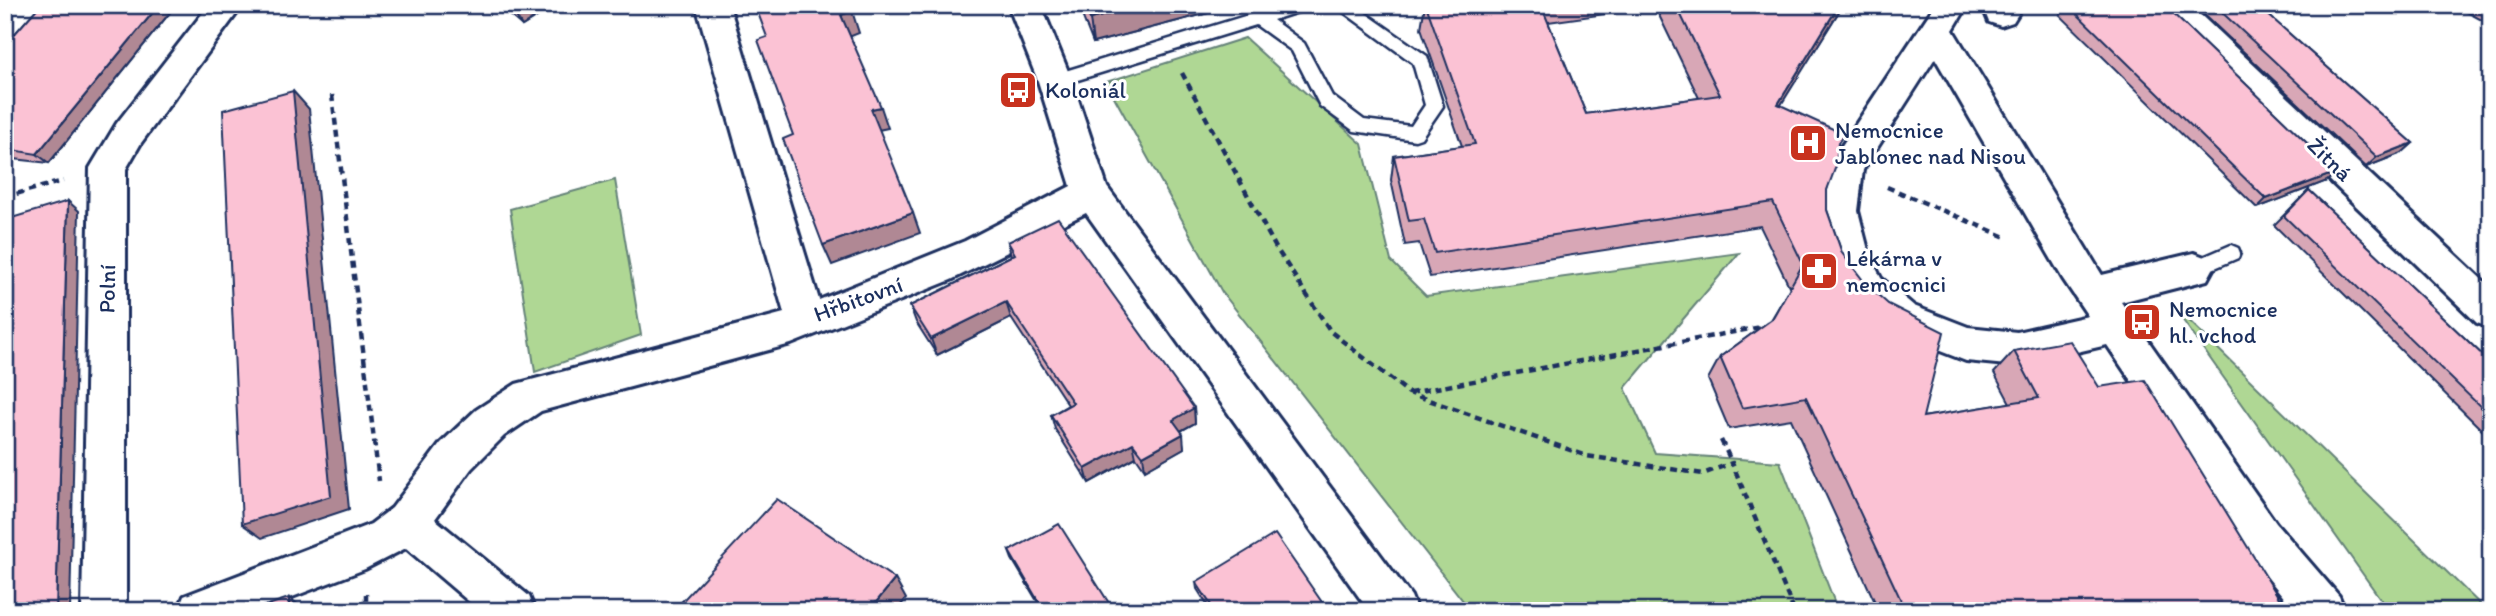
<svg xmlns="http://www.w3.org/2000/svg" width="2496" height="616" font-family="Itim,sans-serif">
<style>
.green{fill:#afd794;stroke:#658379;stroke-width:2}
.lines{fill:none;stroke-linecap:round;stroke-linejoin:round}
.service-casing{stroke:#1b2f5e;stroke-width:5}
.minor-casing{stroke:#1b2f5e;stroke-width:6}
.path{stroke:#1b2f5e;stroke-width:4.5;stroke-dasharray:7 5;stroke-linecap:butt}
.service{fill:#fff;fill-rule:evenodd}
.minor{fill:#fff;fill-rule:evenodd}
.wall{fill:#d8a7b6;stroke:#1b2f5e;stroke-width:2;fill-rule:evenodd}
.shaded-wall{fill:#b08894;stroke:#1b2f5e;stroke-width:2}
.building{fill:#fbc2d4;stroke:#1b2f5e;stroke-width:2}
.labels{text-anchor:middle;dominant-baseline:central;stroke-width:6;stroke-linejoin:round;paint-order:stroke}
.poi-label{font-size:23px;fill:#1b2f5e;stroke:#fff;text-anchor:start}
.street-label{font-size:23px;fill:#1b2f5e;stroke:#fff}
</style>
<rect width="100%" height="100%" fill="#fff"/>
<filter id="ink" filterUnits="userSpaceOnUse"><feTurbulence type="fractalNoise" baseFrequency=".0143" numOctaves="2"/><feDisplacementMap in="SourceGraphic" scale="14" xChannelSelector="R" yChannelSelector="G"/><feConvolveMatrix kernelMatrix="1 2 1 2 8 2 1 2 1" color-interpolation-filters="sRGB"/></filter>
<g filter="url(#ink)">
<g class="green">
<path d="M 1245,38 L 1362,144 L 1391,261 L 1426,296 L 1739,253 L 1625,388 L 1655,453 L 1780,462 L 1838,611 L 1471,611 L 1222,292 L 1106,82 Z"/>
<path d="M 615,180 L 641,335 L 535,372 L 510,209 Z"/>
<path d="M 2170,302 L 2487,611 L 2389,611 Z"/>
</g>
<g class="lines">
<defs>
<g id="service">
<path d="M 1281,5 L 1309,5 L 1307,9 L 1273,20 L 1304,43 L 1332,96 L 1364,120 L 1411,126 L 1425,105 L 1413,63 L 1334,5 L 1354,5 L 1427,56 L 1443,106 L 1421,138 L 1415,140 L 1354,131 L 1320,106 L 1292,51 L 1256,25 L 1055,87 L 1046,81 L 1049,76 Z"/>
<path d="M 2231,245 L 2238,248 L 2240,253 L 2238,258 L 2194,277 L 2187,274 L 2185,269 L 2187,264 Z"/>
</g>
<g id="minor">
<path d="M 209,5 L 243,5 L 141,143 L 126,169 L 126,611 L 82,611 L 90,168 L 117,123 Z"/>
<path d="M 696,5 L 729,5 L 819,300 L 965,241 L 1071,186 L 1038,81 L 1008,5 L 1041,5 L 1072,81 L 1107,187 L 1411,596 L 1417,611 L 1369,611 L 1086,213 L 951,280 L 791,344 L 541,411 L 504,436 L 471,469 L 435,519 L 529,596 L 535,611 L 480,611 L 406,548 L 365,569 L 256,611 L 178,611 L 184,596 L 371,524 L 392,508 L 441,443 L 476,410 L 516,384 L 784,313 Z"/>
<path d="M 1935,5 L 1968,5 L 1953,30 L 2102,275 L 2194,253 L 2207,258 L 2213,269 L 2207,280 L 2121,302 L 2276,523 L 2339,596 L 2345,611 L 2295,611 L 2246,551 L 2107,345 L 2017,366 L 1966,361 L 1886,330 L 1854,300 L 1831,254 L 1822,211 L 1827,168 ZM 1935,58 L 2063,279 L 2088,316 L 2017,332 L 1968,327 L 1914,306 L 1881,278 L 1869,254 L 1858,211 L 1863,170 Z"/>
<path d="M 1982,5 L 2015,5 L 2018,14 L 2013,22 L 2001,26 L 1989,22 Z"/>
<path d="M 2153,5 L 2190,5 L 2491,288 L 2491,328 L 2477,323 L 2157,13 Z"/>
</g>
</defs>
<use href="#service" class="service-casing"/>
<use href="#minor" class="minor-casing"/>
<g class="path">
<path d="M 1182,73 L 1276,248 L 1331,332 L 1409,393 L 1587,456 L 1703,474 L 1732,463 L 1794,611"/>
<path d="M 332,95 L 379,481"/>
<path d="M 1887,187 L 2008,238"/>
<path d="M 5,197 L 63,181"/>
<path d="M 1410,393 L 1766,326"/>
<path d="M 1721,440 L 1732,463"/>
<path d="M 366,594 L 366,611"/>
</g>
<use href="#service" class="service"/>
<use href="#minor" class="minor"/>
</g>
<g class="wall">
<path d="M 40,5 L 176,5 L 49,163 L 5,158 L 5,45 Z"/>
<path d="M 498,5 L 556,5 L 522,26 Z"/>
<path d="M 1078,5 L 1239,5 L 1093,43 Z"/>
<path d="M 1425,5 L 1843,5 L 1780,105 L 1838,144 L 1827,190 L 1827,210 L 1842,253 L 1923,417 L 2010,403 L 1994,373 L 2014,351 L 2099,387 L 2287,611 L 1879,611 L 1791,419 L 1729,429 L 1708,379 L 1720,357 L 1771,320 L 1790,288 L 1760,226 L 1430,277 L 1419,243 L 1405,245 L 1391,180 L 1394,156 L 1462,146 L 1421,28 ZM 1655,7 L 1699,98 L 1586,114 L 1548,22 Z"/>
<path d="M 2067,5 L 2164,5 L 2337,172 L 2327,181 L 2257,208 L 2060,15 Z"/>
<path d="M 2194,5 L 2257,5 L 2413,143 L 2402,153 L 2366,167 Z"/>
<path d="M 2454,5 L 2491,5 L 2491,25 Z"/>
<path d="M 2309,190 L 2491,363 L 2491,439 L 2274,225 Z"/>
<path d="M 1008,242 L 1194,408 L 1195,423 L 1181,431 L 1184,448 L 1145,470 L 1136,457 L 1089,483 L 1055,429 L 1051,415 L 1068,405 L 1011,318 L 937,355 L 916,322 L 910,306 L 1011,256 Z"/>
<path d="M 1009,551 L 1114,611 L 1043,611 L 1012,559 Z"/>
<path d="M 1196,582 L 1328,611 L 1211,611 L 1197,589 Z"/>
</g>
<g class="shaded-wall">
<path d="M 159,5 L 176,5 L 49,163 L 37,154 Z"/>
<path d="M 509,5 L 556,5 L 522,26 Z"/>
<path d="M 1145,5 L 1239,5 L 1093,43 L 1090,19 Z"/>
<path d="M 1839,5 L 1843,5 L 1766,129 L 1778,104 Z"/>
<path d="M 852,11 L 859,33 L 849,37 L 841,15 Z"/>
<path d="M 293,91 L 309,109 L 349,509 L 262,538 L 242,524 Z"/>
<path d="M 881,107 L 888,128 L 878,130 L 871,109 Z"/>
<path d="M 2413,143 L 2402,153 L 2366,167 L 2377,157 Z"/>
<path d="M 2337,172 L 2327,181 L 2257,208 L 2266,199 Z"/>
<path d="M 68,201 L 79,211 L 70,611 L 56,611 Z"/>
<path d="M 913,213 L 920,233 L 832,265 L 823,245 Z"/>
<path d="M 1006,302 L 1011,318 L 937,355 L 931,339 Z"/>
<path d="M 1194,408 L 1195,423 L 1175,434 L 1173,420 Z"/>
<path d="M 1183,434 L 1184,448 L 1145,470 L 1143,456 Z"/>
<path d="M 1133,443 L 1136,457 L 1089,483 L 1085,469 Z"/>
<path d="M 895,579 L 906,599 L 896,611 L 869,611 Z"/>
<path d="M 289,598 L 308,611 L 289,611 Z"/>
</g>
<g class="building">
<path d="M 40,5 L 159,5 L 37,154 L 5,149 L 5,45 Z"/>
<path d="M 755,5 L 849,5 L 852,11 L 841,15 L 881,107 L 871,109 L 913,213 L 823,245 L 783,139 L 793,135 L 758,40 L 767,37 Z"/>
<path d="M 1084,5 L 1145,5 L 1090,19 Z"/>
<path d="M 1426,5 L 1541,5 L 1586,114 L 1720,95 L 1676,5 L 1839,5 L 1778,104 L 1844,134 L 1838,143 L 1836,166 L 1827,190 L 1827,210 L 1842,253 L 1866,284 L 1888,304 L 1944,332 L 1923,417 L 2039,398 L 2014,351 L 2070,341 L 2099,387 L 2145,380 L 2287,611 L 1906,611 L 1806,397 L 1742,408 L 1720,357 L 1772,319 L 1803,264 L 1773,202 L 1435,253 L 1424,219 L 1409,221 L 1394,156 L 1475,144 Z"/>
<path d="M 2068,5 L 2164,5 L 2337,172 L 2266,199 Z"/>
<path d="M 2214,5 L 2257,5 L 2413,143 L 2377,157 Z"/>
<path d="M 293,91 L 331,496 L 242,524 L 223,110 Z"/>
<path d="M 2309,190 L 2491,363 L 2491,417 L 2284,216 Z"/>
<path d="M 68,201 L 56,611 L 5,611 L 5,220 Z"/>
<path d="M 1058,218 L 1194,408 L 1173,420 L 1183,434 L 1143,456 L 1133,443 L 1085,469 L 1051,415 L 1073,403 L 1006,302 L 931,339 L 910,306 L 1015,254 L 1008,242 Z"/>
<path d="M 777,499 L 895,579 L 869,611 L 673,611 Z"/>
<path d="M 1059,524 L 1114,611 L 1044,611 L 1009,551 Z"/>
<path d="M 1275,534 L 1328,611 L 1215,611 L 1196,582 Z"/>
<path d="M 289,598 L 289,611 L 250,611 Z"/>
</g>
</g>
<defs>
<symbol id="bus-square" viewBox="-11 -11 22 22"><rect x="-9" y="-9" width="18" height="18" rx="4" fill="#c8321e" stroke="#fff"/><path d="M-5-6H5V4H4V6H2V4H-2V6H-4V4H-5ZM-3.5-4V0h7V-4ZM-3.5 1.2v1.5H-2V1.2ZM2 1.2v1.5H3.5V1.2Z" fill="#fff"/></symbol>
<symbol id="hospital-square" viewBox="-11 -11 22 22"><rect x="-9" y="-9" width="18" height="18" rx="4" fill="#c8321e" stroke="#fff"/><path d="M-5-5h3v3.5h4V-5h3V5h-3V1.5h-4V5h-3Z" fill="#fff"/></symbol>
<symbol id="pharmacy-square" viewBox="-11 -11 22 22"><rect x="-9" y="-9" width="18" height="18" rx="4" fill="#c8321e" stroke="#fff"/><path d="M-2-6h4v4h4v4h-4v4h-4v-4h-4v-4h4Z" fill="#fff"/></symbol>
</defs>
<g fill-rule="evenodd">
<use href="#bus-square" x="996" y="68" width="44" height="44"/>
<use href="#hospital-square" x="1786" y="121" width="44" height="44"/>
<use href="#pharmacy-square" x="1797" y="249" width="44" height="44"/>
<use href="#bus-square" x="2120" y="300" width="44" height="44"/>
</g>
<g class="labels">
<g class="poi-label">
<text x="1045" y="90">Koloniál</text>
<text x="1835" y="130">Nemocnice<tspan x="1835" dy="26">Jablonec nad Nisou</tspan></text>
<text x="1846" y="258">Lékárna v<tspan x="1846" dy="26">nemocnici</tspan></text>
<text x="2169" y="309">Nemocnice<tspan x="2169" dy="26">hl. vchod</tspan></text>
</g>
<g class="street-label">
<text transform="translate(2330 159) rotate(44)">Žitná</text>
<text transform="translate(107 289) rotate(-89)">Polní</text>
<text transform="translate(858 299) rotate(-20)">Hřbitovní</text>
</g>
</g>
<rect width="2496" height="616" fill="none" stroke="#fff" stroke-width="28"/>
<rect x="14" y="14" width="2468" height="588" fill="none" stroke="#1b2f5e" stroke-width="2.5" filter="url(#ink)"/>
</svg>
